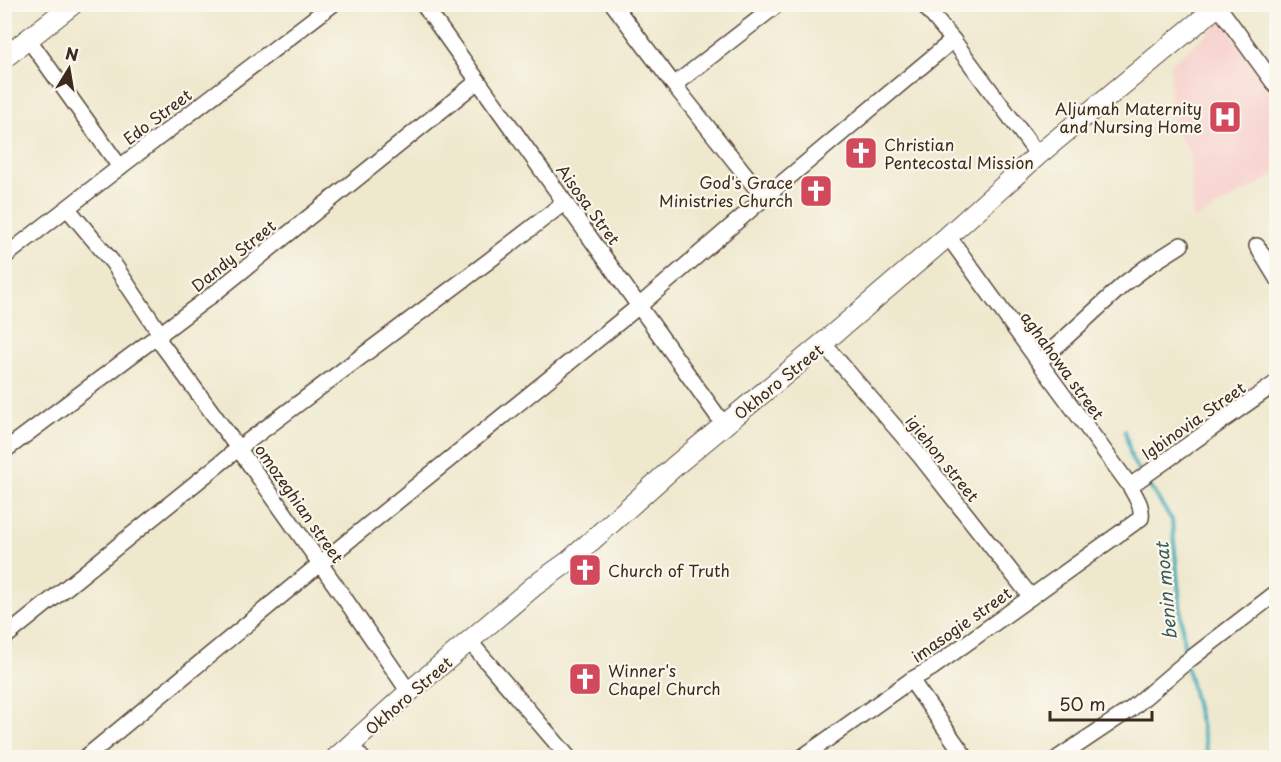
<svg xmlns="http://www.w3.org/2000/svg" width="1281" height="762" font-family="'Playpen Sans',sans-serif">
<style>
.built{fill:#f7d0cd}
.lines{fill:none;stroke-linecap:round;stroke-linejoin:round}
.stream{stroke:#3caabb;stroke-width:4}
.minor-casing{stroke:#564638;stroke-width:18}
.tertiary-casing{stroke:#564638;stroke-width:22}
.minor{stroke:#fff;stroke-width:15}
.tertiary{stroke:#fff;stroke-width:20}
.labels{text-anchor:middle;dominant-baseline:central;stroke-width:4.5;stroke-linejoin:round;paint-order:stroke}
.poi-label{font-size:16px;fill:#3b2a1e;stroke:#fbf7ec;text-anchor:start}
.street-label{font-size:16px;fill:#3b2a1e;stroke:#fbf7ec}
.water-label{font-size:18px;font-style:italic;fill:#3b5d5d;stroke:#fbf7ec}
</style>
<rect width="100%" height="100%" fill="#fbf7ec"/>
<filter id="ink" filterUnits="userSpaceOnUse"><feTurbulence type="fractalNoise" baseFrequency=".0167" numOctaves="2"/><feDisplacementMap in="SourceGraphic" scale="12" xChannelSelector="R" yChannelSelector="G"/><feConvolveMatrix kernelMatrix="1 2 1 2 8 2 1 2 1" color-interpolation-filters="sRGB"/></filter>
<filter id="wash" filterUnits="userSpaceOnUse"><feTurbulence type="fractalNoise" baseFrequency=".008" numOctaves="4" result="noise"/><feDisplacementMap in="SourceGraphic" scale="24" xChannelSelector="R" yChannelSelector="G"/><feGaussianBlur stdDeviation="1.35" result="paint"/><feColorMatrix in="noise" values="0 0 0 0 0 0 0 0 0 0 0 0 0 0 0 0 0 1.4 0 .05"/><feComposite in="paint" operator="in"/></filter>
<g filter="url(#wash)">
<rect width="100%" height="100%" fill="#eee8cd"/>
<path class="built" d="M 1223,21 L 1276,100 L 1276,174 L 1193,220 L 1190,154 L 1177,133 L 1170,101 L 1171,72 L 1169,65 Z"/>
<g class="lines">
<g class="stream">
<path d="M 1125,431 L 1132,460 L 1142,475"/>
<path d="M 1146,481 L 1172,520 L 1185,657"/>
<path d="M 1187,667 L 1209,758"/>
</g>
</g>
</g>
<g filter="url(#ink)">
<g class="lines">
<defs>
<g id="minor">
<path d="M 423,4 L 724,425"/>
<path d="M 613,4 L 674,85 L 764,198"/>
<path d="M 923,4 L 953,40 L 1038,155"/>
<path d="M 1218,6 L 1276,86"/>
<path d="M 29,40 L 120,167"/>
<path d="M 674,85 L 778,4"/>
<path d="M 68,209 L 113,263 L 161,335"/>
<path d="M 1257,246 L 1276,277"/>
<path d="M 4,257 L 120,167 L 333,4"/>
<path d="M 157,338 C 244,454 327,572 409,692"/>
<path d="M 823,343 L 920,456 L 1031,597"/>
<path d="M 1039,362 L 1124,284 L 1148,266 L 1181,245"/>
<path d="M 4,451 L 216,292 L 478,81"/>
<path d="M 1130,486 L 1276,383"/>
<path d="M 4,638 L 239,448 L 486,263 L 565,202"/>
<path d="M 470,642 L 569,758"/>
<path d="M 911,680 L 966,758"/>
<path d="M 350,745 L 362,758"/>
<path d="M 85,758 L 321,563 L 639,306 L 764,198 L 953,40"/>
<path d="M 801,758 L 911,680 L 932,668 L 1141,518 C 1143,506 1135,496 1130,486 L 1039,362 L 948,236"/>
<path d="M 1058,758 L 1131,709 L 1185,663 L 1276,593"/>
</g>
<g id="tertiary">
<path d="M 4,58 L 73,4"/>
<path d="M 336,758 L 409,692 L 534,586 L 569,561 L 676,465 L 823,343 L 948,236 L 1038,155 L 1220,4"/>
</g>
</defs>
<use href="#minor" class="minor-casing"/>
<use href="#tertiary" class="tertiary-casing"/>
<use href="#minor" class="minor"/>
<use href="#tertiary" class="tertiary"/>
</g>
</g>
<defs>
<symbol id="hospital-square" viewBox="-11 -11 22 22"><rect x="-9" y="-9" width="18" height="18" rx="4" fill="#d1495b" stroke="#fbf7ec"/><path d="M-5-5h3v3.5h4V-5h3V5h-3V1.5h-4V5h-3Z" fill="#fff"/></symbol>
<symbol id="church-square" viewBox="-11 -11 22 22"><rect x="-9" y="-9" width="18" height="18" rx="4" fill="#d1495b" stroke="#fbf7ec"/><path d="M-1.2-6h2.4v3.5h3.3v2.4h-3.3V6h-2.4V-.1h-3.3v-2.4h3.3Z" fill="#fff"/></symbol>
</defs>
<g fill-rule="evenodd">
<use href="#hospital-square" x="1206" y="98" width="38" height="38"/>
<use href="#church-square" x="842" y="134" width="38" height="38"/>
<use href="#church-square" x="797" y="172" width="38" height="38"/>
<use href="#church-square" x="566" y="551" width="38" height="38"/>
<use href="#church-square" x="566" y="660" width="38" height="38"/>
</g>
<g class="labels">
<g class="poi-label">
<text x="1202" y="108" text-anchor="end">Aljumah Maternity<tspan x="1202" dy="18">and Nursing Home</tspan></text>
<text x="884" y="144">Christian<tspan x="884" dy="18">Pentecostal Mission</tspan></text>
<text x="793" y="182" text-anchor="end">God's Grace<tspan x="793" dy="18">Ministries Church</tspan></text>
<text x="608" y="570">Church of Truth</text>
<text x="608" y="670">Winner's<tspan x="608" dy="18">Chapel Church</tspan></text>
</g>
<g class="street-label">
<text transform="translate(157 116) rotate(-37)">Edo Street</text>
<text transform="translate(589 204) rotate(54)">Aisosa Stret</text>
<text transform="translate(233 255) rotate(-39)">Dandy Street</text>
<text transform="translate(1063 365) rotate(54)">aghahowa street</text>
<text transform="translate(778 381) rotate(-39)">Okhoro Street</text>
<text transform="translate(1193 420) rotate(-35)">Igbinovia Street</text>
<text transform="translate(943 458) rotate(51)">igiehon street</text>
<text transform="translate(300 503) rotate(55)">omozeghian street</text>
<text transform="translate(961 624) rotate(-35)">imasogie street</text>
<text transform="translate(408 695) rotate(-41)">Okhoro Street</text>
</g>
<g class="water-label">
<text transform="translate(1165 591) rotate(-95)">benin moat</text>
</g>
</g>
<rect width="1281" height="762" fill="none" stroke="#fbf7ec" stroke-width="24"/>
<g transform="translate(69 69) rotate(11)" stroke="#fbf7ec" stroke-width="4.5" paint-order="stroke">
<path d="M0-4.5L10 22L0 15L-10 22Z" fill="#3b2a1e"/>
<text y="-9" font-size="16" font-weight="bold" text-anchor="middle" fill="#3b2a1e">N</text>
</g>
<path d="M1050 711v9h102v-9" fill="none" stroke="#3b2a1e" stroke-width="3"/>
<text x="1059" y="711" font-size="18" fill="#3b2a1e" stroke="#fbf7ec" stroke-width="4.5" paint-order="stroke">50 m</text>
</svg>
